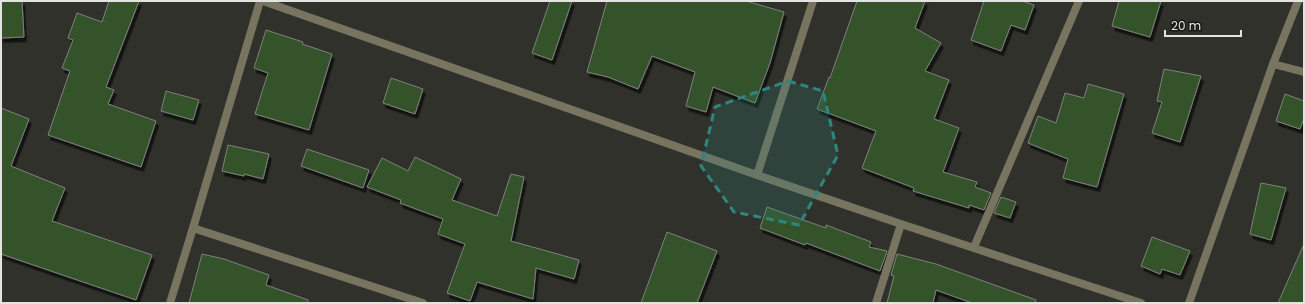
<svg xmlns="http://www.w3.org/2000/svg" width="1305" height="304" font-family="Poppins,sans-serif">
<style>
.building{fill:#35522c;stroke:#7d827b;filter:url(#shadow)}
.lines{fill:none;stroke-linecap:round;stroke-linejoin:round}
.street{stroke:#77745f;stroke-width:8}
.marked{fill:#2f867f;fill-opacity:0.2;stroke:#2f867f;stroke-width:3;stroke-dasharray:8 5;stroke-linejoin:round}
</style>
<defs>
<filter id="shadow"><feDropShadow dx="2.5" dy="4.5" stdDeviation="0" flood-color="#0009"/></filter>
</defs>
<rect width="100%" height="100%" fill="#30312b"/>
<g class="building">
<path d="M 1,1 L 22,1 L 24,37 L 1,38 Z"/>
<path d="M 109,1 L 139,1 L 106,87 L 114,90 L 108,104 L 156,121 L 141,167 L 48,135 L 70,71 L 62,68 L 73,40 L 68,38 L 77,13 L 102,22 Z"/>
<path d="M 550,1 L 572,1 L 552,60 L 532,53 Z"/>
<path d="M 607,1 L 746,1 L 784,12 L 770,63 L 755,103 L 713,87 L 706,112 L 686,106 L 695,72 L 652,56 L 638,89 L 608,77 L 587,72 Z"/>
<path d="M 857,1 L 925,1 L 915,28 L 941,43 L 925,71 L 949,80 L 934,119 L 959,128 L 943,172 L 977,182 L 975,187 L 991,193 L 984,210 L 969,205 L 969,208 L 913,191 L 914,188 L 862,168 L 876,131 L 817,109 L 829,77 L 830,78 Z"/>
<path d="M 984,1 L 1022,1 L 1034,5 L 1025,30 L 1011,25 L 1001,51 L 971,40 Z"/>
<path d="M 1119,1 L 1161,1 L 1150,37 L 1112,26 Z"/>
<path d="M 266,30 L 303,42 L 302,44 L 332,54 L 309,130 L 255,114 L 268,73 L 254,68 Z"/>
<path d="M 1164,69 L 1201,76 L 1180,142 L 1152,133 L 1162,102 L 1157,101 Z"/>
<path d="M 391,78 L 423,89 L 415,114 L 383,103 Z"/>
<path d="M 1088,84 L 1124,94 L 1097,187 L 1063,178 L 1068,159 L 1028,143 L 1038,116 L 1056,123 L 1065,93 L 1084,98 Z"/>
<path d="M 166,91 L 199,100 L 193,120 L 161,111 Z"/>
<path d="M 1285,94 L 1304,101 L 1304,118 L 1300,129 L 1276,121 Z"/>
<path d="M 1,108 L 29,119 L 11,166 L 65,188 L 52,221 L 152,255 L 136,300 L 1,254 Z"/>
<path d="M 228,145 L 269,154 L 263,179 L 244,174 L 244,176 L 222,171 Z"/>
<path d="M 307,149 L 369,170 L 363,188 L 301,166 Z"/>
<path d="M 415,157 L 461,179 L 452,200 L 497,216 L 511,174 L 524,177 L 511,241 L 579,260 L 574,279 L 536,268 L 533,299 L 477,282 L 470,301 L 447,293 L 465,244 L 438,234 L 443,219 L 400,203 L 401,200 L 367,187 L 382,158 L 408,171 Z"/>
<path d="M 1261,183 L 1286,188 L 1271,240 L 1250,234 Z"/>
<path d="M 1001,197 L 1016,202 L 1010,218 L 994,213 Z"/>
<path d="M 767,207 L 826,228 L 826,225 L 871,242 L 869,247 L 887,251 L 880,271 L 806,243 L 805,245 L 760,228 Z"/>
<path d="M 667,232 L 717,251 L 697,303 L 641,303 Z"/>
<path d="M 1152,237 L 1190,251 L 1180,275 L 1162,269 L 1160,274 L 1141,266 Z"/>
<path d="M 1304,244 L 1304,303 L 1278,303 Z"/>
<path d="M 202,254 L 224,259 L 269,275 L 266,285 L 308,300 L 308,303 L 189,303 Z"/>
<path d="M 897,254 L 936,264 L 1036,300 L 1035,303 L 972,303 L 936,290 L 933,303 L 887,303 L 894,276 L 891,275 Z"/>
</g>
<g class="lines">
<g class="street">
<path d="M 263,1 L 757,175 L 901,224 L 1141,303"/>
<path d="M 1273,64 L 1304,72"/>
<path d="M 757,175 L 813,1"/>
<path d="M 193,228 L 423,303"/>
<path d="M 974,247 L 1079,1"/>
<path d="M 170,303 L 193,228 L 260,1"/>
<path d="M 876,303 L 901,224"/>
<path d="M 1189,303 L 1273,64 L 1298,1"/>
</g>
</g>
<path class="marked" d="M 788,81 L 823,91 L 838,155 L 799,225 L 734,212 L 701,166 L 715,107 Z"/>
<rect width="1305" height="304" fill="none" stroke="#e3e4e0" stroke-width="4"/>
<path d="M1165 30v6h76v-6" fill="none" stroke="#e3e4e0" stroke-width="2"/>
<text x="1171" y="30" font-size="12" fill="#e3e4e0" stroke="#181916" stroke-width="3" paint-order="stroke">20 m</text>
</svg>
